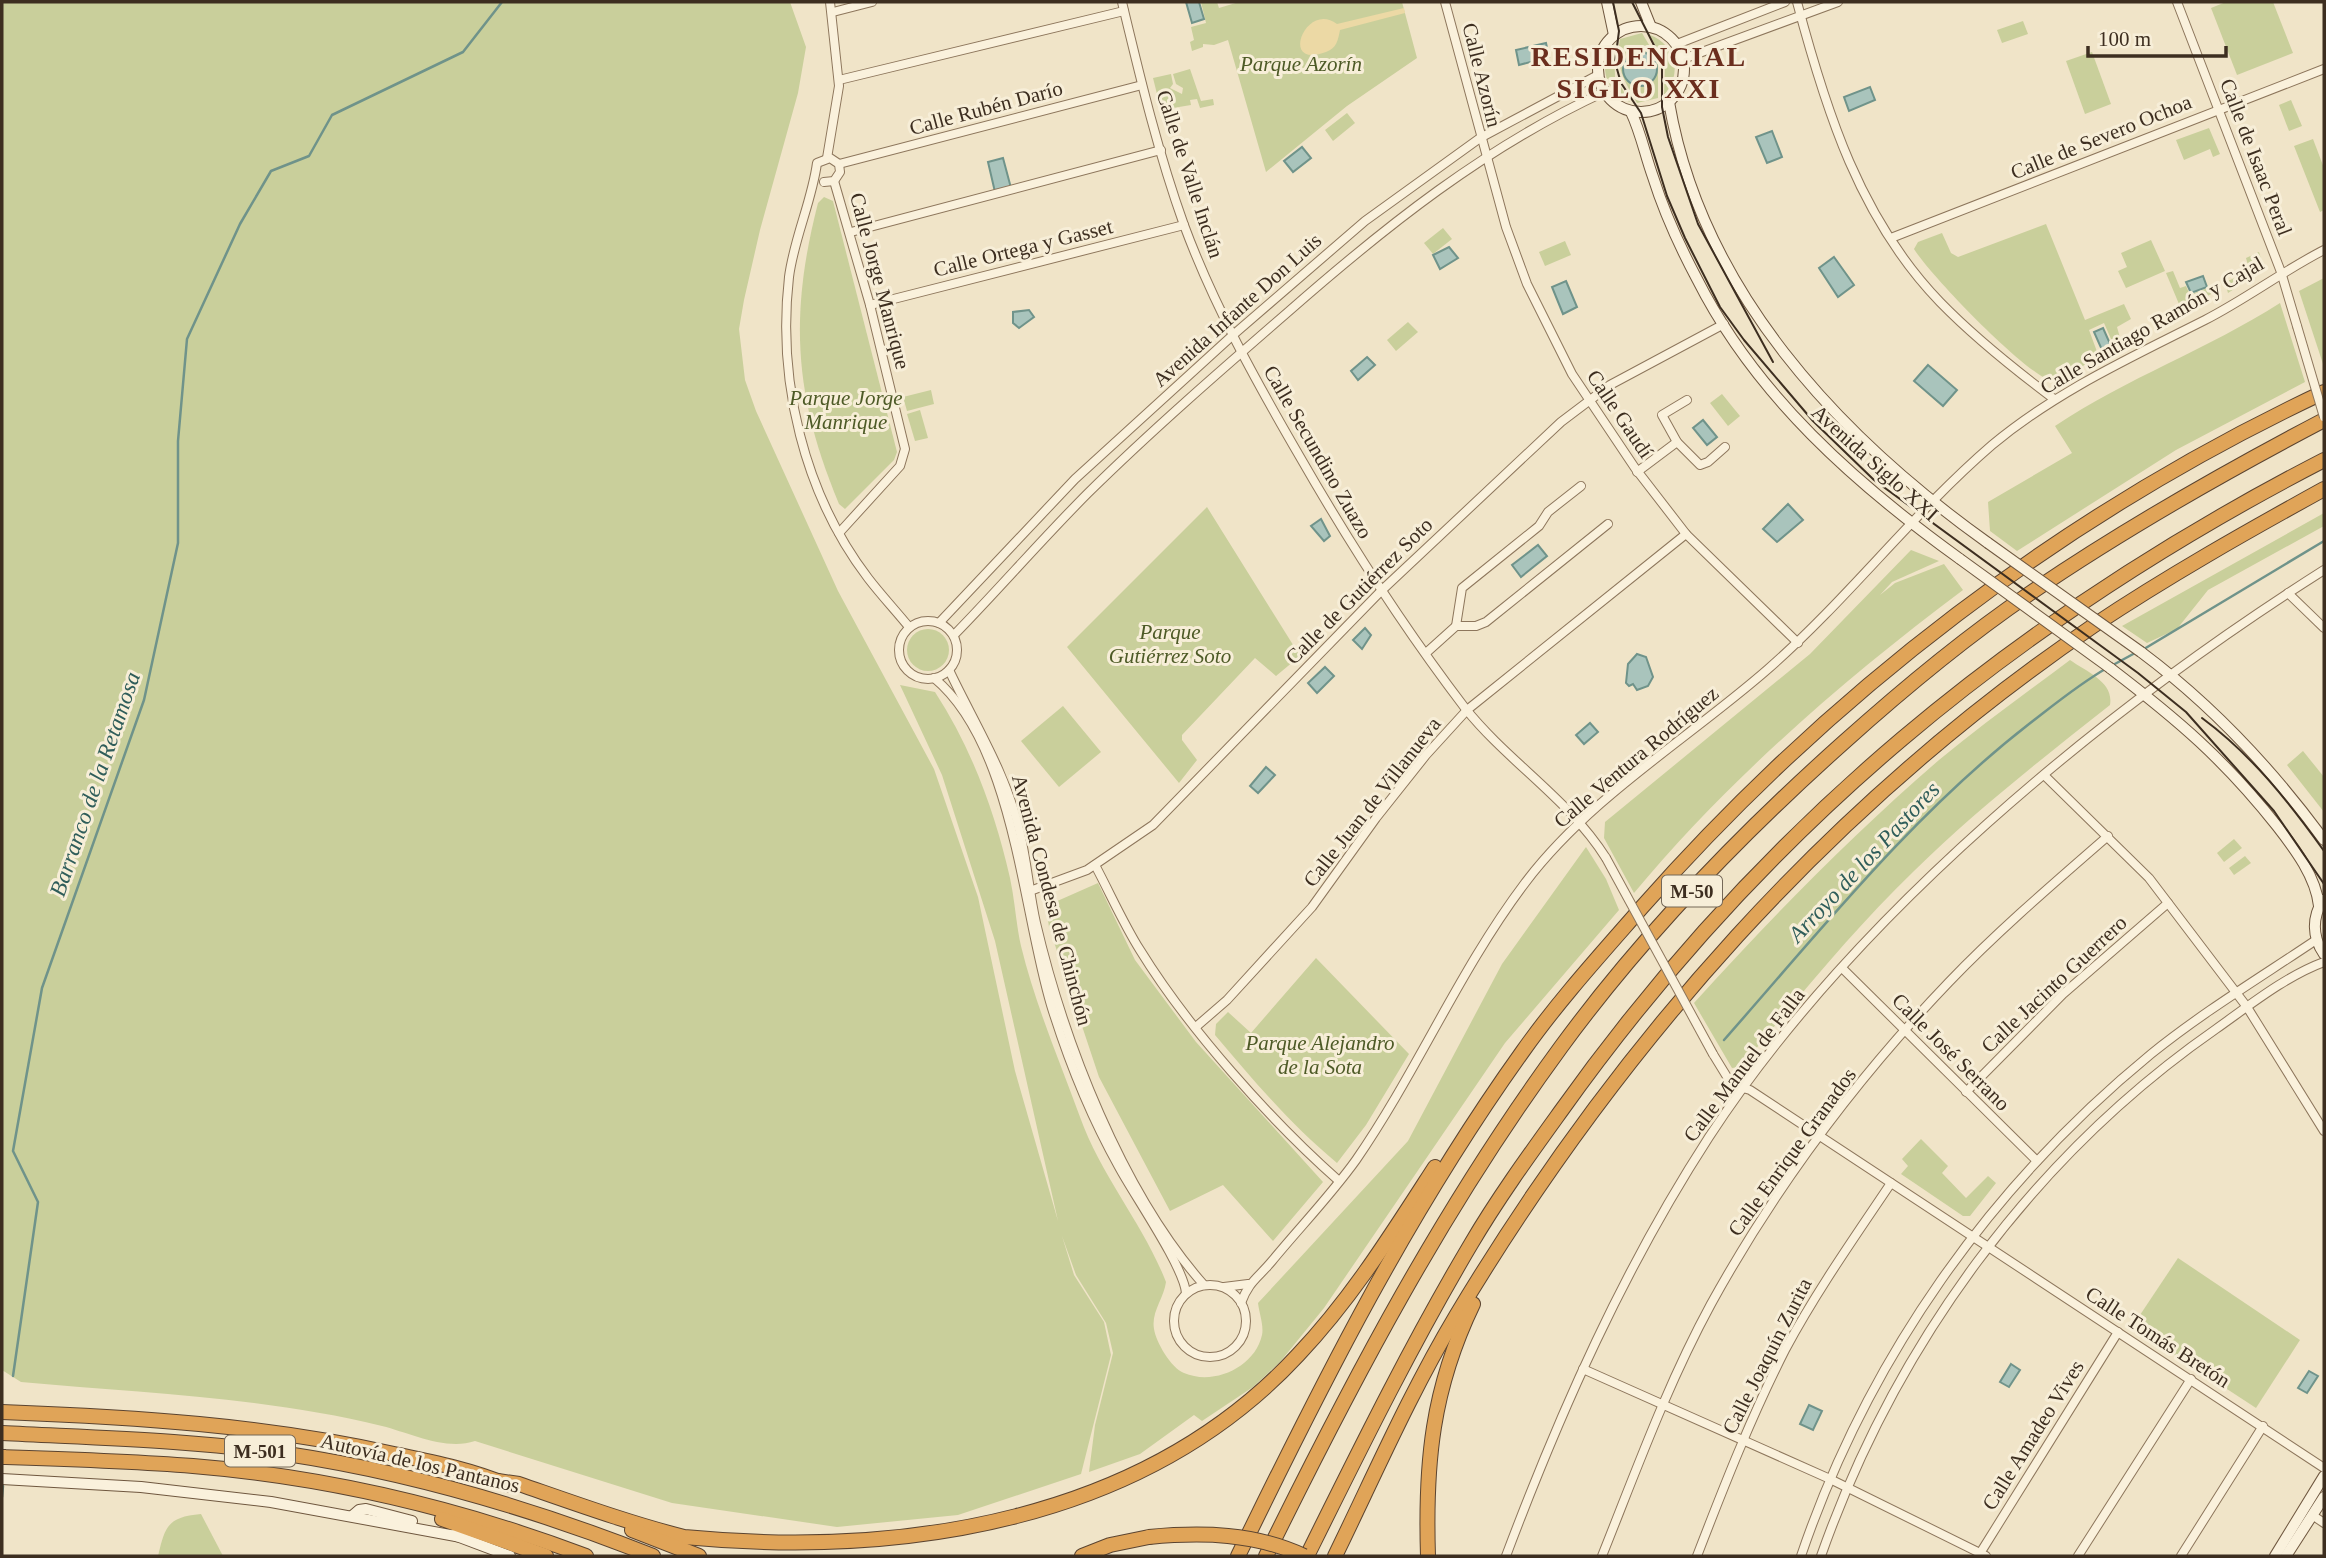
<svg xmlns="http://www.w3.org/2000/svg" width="2326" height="1558" font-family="'Times New Roman',serif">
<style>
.green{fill:#c9cf9b}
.sand{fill:#ecd9a5}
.water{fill:#a9c4bc;stroke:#6f938a;stroke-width:2}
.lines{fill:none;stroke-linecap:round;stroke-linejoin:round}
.stream{stroke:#6f938a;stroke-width:2.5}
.street-casing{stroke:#8d765c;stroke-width:10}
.secondary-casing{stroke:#6f573f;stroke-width:12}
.highway-casing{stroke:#5b4430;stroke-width:16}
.street{stroke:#faf1dc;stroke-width:8}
.secondary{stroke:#faf1dc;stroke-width:10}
.highway{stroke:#e0a458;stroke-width:14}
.tram{stroke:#3d2e20;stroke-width:2}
.street-bridge-casing{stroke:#8d765c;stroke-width:10;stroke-linecap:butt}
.secondary-bridge-casing{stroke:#6f573f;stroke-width:12;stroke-linecap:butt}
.highway-bridge-casing{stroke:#5b4430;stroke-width:16;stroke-linecap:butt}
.street-bridge{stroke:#faf1dc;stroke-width:8}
.secondary-bridge{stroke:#faf1dc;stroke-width:10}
.highway-bridge{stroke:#e0a458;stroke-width:14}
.labels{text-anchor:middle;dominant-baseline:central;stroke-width:6;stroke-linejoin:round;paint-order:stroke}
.shield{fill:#f7eed8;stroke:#756857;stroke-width:2}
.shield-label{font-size:19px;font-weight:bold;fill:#3d2e20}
.park-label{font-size:21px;font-style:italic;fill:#4d5a26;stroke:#f7eed8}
.street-label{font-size:21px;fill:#3d2e20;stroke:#f7eed8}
.water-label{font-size:23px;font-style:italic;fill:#2f5d5a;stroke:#f7eed8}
.district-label{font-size:28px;font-weight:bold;letter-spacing:2px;fill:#6b2e1e;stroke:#f7eed8}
</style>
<rect width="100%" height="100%" fill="#f0e4c8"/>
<g class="green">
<path d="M 2,2 L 790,2 L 806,47 L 798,93 L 760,230 L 744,300 L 739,329 L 745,380 L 756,411 L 838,591 L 934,769 L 978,897 L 1015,1071 L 1058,1221 L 995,941 L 942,775 L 900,685 L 935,692 C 972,749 995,812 1010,878 C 1015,901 1016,924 1021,946 C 1035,1004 1060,1062 1080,1117 C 1101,1176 1144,1225 1166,1282 C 1164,1298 1151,1312 1154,1329 C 1156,1342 1171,1368 1184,1373 C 1214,1386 1255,1367 1262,1335 C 1264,1326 1259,1312 1258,1303 L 1408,1141 L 1502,964 L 1586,847 L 1606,879 L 1619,910 L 1505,1043 L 1324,1308 L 1280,1362 L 1253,1387 L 1202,1421 L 1194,1415 L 1140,1454 L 1089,1472 L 1095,1425 L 1113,1353 L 1106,1323 L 1076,1275 L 1062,1236 L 1074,1275 L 1104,1322 L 1111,1355 L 1081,1474 L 958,1515 L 837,1527 L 672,1503 L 475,1441 C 446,1451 410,1433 382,1426 C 265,1397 141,1393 21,1382 L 2,1370 Z"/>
<path d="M 1201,2 L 1217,2 L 1219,8 L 1239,2 L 1402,2 L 1417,58 L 1347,106 L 1266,172 L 1228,40 L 1214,45 L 1203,44 L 1203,47 L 1192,51 L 1190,42 L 1194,40 L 1191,27 L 1206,23 Z"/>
<path d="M 2226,2 L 2273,2 L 2293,53 L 2237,75 L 2211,8 Z"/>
<path d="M 2023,21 L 2028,34 L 2002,43 L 1997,30 Z"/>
<path d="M 1642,33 L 1658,60 L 1658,98 L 1637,103 C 1624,80 1615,67 1620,39 Z"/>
<path d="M 1650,35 C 1676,45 1683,74 1664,95 L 1665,65 Z"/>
<path d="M 1614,45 L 1615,77 L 1630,102 C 1607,93 1596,66 1614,45 Z"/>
<path d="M 2092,52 L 2111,104 L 2085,114 L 2066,61 Z"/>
<path d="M 1190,69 L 1201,101 L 1213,99 L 1214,105 L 1200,108 L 1197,99 L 1190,100 L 1191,105 L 1161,110 L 1153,78 L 1171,74 L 1173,84 L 1170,88 L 1182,94 L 1183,88 L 1176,84 L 1173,74 Z"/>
<path d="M 2291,100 L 2302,126 L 2289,131 L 2279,105 Z"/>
<path d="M 1347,113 L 1355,123 L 1333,141 L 1325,130 Z"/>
<path d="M 2209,128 L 2220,154 L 2213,157 L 2210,149 L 2184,160 L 2176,140 Z"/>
<path d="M 2313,139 L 2324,168 L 2324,210 L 2320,212 L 2294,146 Z"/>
<path d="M 824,197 L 833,201 L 897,452 L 894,460 L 845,509 L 839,504 C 794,396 789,316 818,203 Z"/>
<path d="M 2046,224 L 2085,320 L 2124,304 L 2131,319 L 2117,327 L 2122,345 L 2115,348 L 2104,323 L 2089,330 L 2099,357 L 2054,382 C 2028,377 1930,275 1914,249 L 1918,242 L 1942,233 L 1951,253 L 1958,257 Z"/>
<path d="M 1443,228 L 1452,239 L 1433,254 L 1424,243 Z"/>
<path d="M 2151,240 L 2165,271 L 2126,288 L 2118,271 L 2127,267 L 2121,253 Z"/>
<path d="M 1565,241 L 1571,255 L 1545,266 L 1539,252 Z"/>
<path d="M 2259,252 L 2264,269 L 2228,293 L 2225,282 L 2250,272 L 2246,258 Z"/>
<path d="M 2173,271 L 2180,288 L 2186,286 L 2190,295 L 2210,287 L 2213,293 L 2202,299 L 2200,309 L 2184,316 L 2166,273 Z"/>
<path d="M 2324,278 L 2324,367 L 2299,291 Z"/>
<path d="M 2280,303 L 2305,382 L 2176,450 L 2017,551 L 1990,531 L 1988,502 L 2072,453 L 2055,426 C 2127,378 2208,349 2280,303 Z"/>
<path d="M 1408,322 L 1418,332 L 1396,351 L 1387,340 Z"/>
<path d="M 931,390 L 934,404 L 907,411 L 903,397 Z"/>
<path d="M 1722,394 L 1740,416 L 1728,426 L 1710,403 Z"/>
<path d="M 920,410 L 928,438 L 915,441 L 907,414 Z"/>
<path d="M 1207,507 L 1300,656 L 1276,676 L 1255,658 L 1182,735 L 1182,740 L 1197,760 L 1179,783 L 1067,647 Z"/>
<path d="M 2324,513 L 2324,526 L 2208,590 L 2177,629 L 2147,643 L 2122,626 Z"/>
<path d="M 1911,550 L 1939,561 L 1892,582 L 1880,595 L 1895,583 L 1944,564 L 1963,590 C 1844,679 1729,779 1634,893 L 1604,838 L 1605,822 L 1810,654 Z"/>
<circle cx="928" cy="650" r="21"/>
<path d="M 2070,660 C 2087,672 2114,682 2110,705 C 2043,758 1975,811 1914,871 C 1851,932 1796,1000 1741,1067 L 1732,1068 L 1694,1003 C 1771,918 1852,835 1939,760 C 1981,725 2026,693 2070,660 Z"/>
<path d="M 1063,706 L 1101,752 L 1059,787 L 1021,741 Z"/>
<path d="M 2303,751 L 2324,777 L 2324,812 L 2287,765 Z"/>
<path d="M 2234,839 L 2242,848 L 2224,862 L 2217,853 Z"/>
<path d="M 2245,856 L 2251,863 L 2234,875 L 2229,868 Z"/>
<path d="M 1098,883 L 1135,960 L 1196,1042 L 1323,1182 L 1273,1241 L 1223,1185 L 1170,1211 L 1099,1077 L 1049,927 L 1046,906 Z"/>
<path d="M 1316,958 L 1409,1054 L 1366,1125 L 1337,1163 C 1291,1125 1253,1080 1215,1035 L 1216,1024 L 1228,1012 L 1251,1033 Z"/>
<path d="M 1921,1139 L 1948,1166 L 1942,1173 L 1966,1198 L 1988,1176 L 1996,1183 L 1970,1216 L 1963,1216 L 1901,1174 L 1908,1166 L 1902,1159 Z"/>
<path d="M 2178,1258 L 2300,1340 L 2256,1408 L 2132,1327 Z"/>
<path d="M 201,1514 L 223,1556 L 158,1556 C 165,1526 168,1517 201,1514 Z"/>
</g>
<path class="sand" d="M 1404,8 L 1405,13 L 1340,30 C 1338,40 1337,48 1326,52 C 1278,70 1306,0 1337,24 Z"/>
<g class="water">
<path d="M 1186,2 L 1199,2 L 1204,19 L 1192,23 Z"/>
<path d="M 1546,43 L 1549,57 L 1519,65 L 1516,50 Z"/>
<circle cx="1640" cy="69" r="17"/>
<path d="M 1870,87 L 1875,100 L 1849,111 L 1844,97 Z"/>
<path d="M 1772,131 L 1782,157 L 1767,163 L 1756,137 Z"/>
<path d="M 1302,147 L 1311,158 L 1293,172 L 1284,161 Z"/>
<path d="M 1003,158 L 1011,188 L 995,192 L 988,162 Z"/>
<path d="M 1449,247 L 1458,258 L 1440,269 L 1433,255 Z"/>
<path d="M 1834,257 L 1854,285 L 1838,297 L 1819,268 Z"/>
<path d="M 2203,276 L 2207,287 L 2191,293 L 2186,282 Z"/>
<path d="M 1566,281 L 1577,307 L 1563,314 L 1552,287 Z"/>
<path d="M 1029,310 L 1034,317 L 1019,328 L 1013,323 L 1013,312 Z"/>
<path d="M 2103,328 L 2111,346 L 2102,350 L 2094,332 Z"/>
<path d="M 1367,357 L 1375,365 L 1358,380 L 1351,371 Z"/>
<path d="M 1928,365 L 1957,390 L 1943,406 L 1914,381 Z"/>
<path d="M 1703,420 L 1717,437 L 1707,445 L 1693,428 Z"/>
<path d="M 1788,504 L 1803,520 L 1777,542 L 1763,529 Z"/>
<path d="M 1321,519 L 1330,536 L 1324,541 L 1311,526 Z"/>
<path d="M 1538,545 L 1547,556 L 1521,577 L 1512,565 Z"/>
<path d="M 1365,628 L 1371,635 L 1362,649 L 1353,640 Z"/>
<path d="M 1637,654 L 1646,657 L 1653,677 L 1648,686 L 1637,690 L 1633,684 L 1629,686 L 1626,683 L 1628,664 Z"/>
<path d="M 1325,667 L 1334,676 L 1317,693 L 1308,683 Z"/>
<path d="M 1590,723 L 1598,732 L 1584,744 L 1576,735 Z"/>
<path d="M 1266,767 L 1275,775 L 1258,793 L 1250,786 Z"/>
<path d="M 2011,1364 L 2020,1370 L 2009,1387 L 2000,1382 Z"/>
<path d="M 2309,1371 L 2318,1376 L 2307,1393 L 2298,1388 Z"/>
<path d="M 1809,1405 L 1822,1411 L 1813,1430 L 1800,1424 Z"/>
</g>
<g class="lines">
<g class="stream">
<path d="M 2144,649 L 2324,541"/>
<path d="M 2113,665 L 2135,653"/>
<path d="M 1724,1040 C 1821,930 1913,814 2029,724 C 2055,704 2079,684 2107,668"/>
<path d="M 13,1376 L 38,1202 L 13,1151 L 42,988 L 144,700 L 178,543 L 178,441 L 187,339 L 240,224 L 271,171 L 309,156 L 332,115 L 463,52 L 502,2"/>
<path d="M 2,1497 L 3,1486"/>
</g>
<defs>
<g id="street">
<path d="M 1122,2 C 1140,77 1158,153 1184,225 C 1214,306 1257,383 1300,457 C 1350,544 1404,628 1465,708 C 1508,762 1569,799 1606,858"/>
<path d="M 1445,2 L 1506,227 L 1527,284 L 1572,374 L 1635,468 L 1686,534 L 1798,643"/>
<path d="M 1797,2 C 1826,111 1860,219 1940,302 C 1975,338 2014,369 2054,399"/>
<path d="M 2177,2 L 2281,272 L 2297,326"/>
<path d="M 833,12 L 872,2"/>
<path d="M 1677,44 L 1785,2"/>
<path d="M 1683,59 L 1838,2"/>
<path d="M 839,80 L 1124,11"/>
<path d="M 827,158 L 839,86 L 830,2"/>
<path d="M 839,164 L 1142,85"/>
<path d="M 834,181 L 870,305 L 905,449 L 900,466 L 839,533"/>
<path d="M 824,182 L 834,181 L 840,172 L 839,164 L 830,158 L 817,163 C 812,201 794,238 789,277 C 777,381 804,494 868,578 C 881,595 896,611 909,627"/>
<path d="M 851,232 L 1161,150"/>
<path d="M 1891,238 L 2324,69"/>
<path d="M 870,305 L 1184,225"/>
<path d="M 1687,400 L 1662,415 L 1677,442 L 1700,465 L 1708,462 L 1725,447"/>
<path d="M 1637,472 L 1677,442"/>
<path d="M 1581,486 L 1548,512 L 1539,526 L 1462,588 L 1456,626 L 1476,626 L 1486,622 L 1608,524"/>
<path d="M 2288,593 L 2324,628"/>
<circle cx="928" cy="650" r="29"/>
<path d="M 939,623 L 1075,479 L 1233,335 L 1365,221 L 1480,138 L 1598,75"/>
<path d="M 954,635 C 999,589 1042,539 1088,493 C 1152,430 1220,371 1288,312 C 1386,226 1485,147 1604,92"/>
<path d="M 1426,653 L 1456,626"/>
<path d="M 949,670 C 974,723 1005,771 1019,829 C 1027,860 1029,892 1036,923 C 1064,1042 1122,1193 1204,1285"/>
<path d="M 934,678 C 1014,744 1022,909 1051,1005 C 1068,1060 1091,1117 1119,1167 C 1134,1195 1184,1267 1186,1293"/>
<path d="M 2045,776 L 2149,878 L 2247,1007 L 2324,1131"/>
<path d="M 1095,865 C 1110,893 1123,923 1140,950 C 1188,1028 1270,1120 1339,1181"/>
<path d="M 1030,891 L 1087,870 L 1153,825 L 1381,591 L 1561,422 L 1610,385 L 1724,324"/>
<path d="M 1842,968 L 2037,1161"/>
<path d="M 1197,1026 L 1227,1000 L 1312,907 L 1376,818 L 1426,755 L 1467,710 L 1686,534"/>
<path d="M 1713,1054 L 1732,1085 L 1750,1090 L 2324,1468"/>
<path d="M 1966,1092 L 2063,994 L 2168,903"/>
<circle cx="1210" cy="1321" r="36"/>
<path d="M 1224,1287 L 1248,1284"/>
<path d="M 1241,1303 C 1249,1281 1258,1278 1272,1261 C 1300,1227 1331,1195 1356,1160 C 1418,1070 1460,969 1525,883 C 1590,797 1688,739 1768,669 C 1848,599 1912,514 1992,445 C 2057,391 2130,358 2205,320 C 2246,299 2283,271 2324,250"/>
<path d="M 1583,1369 L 1830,1479 L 1986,1556"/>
<path d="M 2312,1515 L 2324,1523"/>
<path d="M 1979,1555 L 2118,1332"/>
<path d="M 1506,1556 C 1561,1410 1624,1268 1709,1137 C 1854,915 2102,711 2324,570"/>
<path d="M 1602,1556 C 1636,1471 1667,1385 1711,1304 C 1775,1188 1857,1078 1949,982 C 1999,930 2054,883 2108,836"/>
<path d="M 1697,1556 C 1724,1486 1751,1417 1785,1350 C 1816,1292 1854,1238 1891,1183"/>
<path d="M 1801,1556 C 1868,1359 1990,1186 2151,1054 C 2203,1012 2261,977 2316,940"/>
<path d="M 1821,1556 C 1895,1346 2032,1157 2216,1029 C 2250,1005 2286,976 2324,962"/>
<path d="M 2078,1556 L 2191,1379"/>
<path d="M 2181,1556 L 2263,1426"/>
</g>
<g id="secondary">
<path d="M 1607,2 L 1614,35"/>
<path d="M 1641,2 L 1651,27"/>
<circle cx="1641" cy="69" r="43"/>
<path d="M 1669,102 C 1701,290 1838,436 1988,543"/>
<path d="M 1631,112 C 1641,133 1645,155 1653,177 C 1664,212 1680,247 1697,279 C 1756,396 1856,484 1960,559"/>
<path d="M 2141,652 C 2212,705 2272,769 2324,840"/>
<path d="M 2110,668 C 2178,720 2224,759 2277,826 C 2295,849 2316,877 2319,906"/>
<path d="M 2323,900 C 2312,917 2312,937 2324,954"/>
<path d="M 2,1479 L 141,1487 L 271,1502 L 461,1537"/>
<path d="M 352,1516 L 359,1510 L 366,1509 L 412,1521"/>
<path d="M 454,1535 L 510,1556"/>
<path d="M 2275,1556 L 2324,1476"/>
<path d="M 2286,1556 L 2324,1497"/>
</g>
<g id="highway">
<path d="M 2,1412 C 134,1417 265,1425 394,1454 C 432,1462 472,1470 507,1485"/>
<path d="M 2,1433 C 97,1438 193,1440 287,1454 C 413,1473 534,1509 653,1556"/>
<path d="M 2,1457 C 65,1459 130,1461 193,1466 C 327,1477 461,1509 586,1556"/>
<path d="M 498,1481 L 519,1484 C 574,1503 629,1523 684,1537 C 905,1558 1144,1521 1298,1355 C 1352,1298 1393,1232 1435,1167"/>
<path d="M 442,1519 L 546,1556"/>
<path d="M 632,1530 L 699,1556"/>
<path d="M 1082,1556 L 1110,1545 L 1149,1537"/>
<path d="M 1238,1556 C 1323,1381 1409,1210 1523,1051 C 1559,1000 1602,953 1643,906 C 1833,691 2064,514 2324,392"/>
<path d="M 1266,1556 C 1354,1377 1443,1208 1561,1047 C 1643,935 1740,835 1843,743 C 1902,690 1963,639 2029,594 C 2124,529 2223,473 2324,420"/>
<path d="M 1307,1556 C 1359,1451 1411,1345 1471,1244 C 1498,1198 1530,1154 1561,1111 C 1764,826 2014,620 2324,460"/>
<path d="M 1335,1556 C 1374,1476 1410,1393 1456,1316 C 1619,1044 1830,805 2093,626 C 2168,576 2246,532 2324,489"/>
<path d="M 1428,1556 C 1425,1463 1432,1389 1473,1304"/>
</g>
</defs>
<use href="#street" class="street-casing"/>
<use href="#secondary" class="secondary-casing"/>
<use href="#highway" class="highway-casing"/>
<use href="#street" class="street"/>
<use href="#secondary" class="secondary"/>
<use href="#highway" class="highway"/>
<g class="tram">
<path d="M 1613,2 L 1619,31 L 1615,62 L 1621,83 L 1641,113 L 1667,196 L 1685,238 L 1720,307 L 1744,340 L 1813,421 L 1874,480 L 2138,673 L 2186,712 L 2274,811 L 2324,884"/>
<path d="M 1632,2 L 1662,61 L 1662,107 L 1668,137 L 1698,224 L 1773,362"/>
<path d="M 2202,718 C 2252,755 2288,801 2324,851"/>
</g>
<defs>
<g id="street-bridge">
<path d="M 2297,326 L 2324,417"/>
<path d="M 1606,858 L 1713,1054"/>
</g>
<g id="secondary-bridge">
<path d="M 1988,543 L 2141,652"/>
<path d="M 1960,559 L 2110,668"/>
</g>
<path id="highway-bridge" d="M 1149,1537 C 1202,1532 1255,1533 1304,1556"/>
</defs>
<use href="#street-bridge" class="street-bridge-casing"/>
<use href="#secondary-bridge" class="secondary-bridge-casing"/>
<use href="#highway-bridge" class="highway-bridge-casing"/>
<use href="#street-bridge" class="street-bridge"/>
<use href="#secondary-bridge" class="secondary-bridge"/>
<use href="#highway-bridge" class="highway-bridge"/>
</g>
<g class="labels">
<g class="shield">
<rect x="1662" y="875.5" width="60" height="31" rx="5"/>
<rect x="225" y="1435.5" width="70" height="31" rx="5"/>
</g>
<g class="shield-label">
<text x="1692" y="891">M-50</text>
<text x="260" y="1451">M-501</text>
</g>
<g class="park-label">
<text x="1301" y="64">Parque Azorín</text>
<text x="846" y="398">Parque Jorge<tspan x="846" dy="24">Manrique</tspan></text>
<text x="1170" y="632">Parque<tspan x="1170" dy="24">Gutiérrez Soto</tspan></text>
<text x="1320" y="1043">Parque Alejandro<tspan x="1320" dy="24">de la Sota</tspan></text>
</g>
<g class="street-label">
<text transform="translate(1482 75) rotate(76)">Calle Azorín</text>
<text transform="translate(986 108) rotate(-15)">Calle Rubén Darío</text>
<text transform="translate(2101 137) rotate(-22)">Calle de Severo Ochoa</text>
<text transform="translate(2256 157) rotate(69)">Calle de Isaac Peral</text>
<text transform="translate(1190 174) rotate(72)">Calle de Valle Inclán</text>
<text transform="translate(1023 248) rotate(-14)">Calle Ortega y Gasset</text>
<text transform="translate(880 281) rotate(75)">Calle Jorge Manrique</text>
<text transform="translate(1237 310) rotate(-42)">Avenida Infante Don Luis</text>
<text transform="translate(2152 325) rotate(-30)">Calle Santiago Ramón y Cajal</text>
<text transform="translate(1620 414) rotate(56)">Calle Gaudí</text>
<text transform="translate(1318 452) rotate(60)">Calle Secundino Zuazo</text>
<text transform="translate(1875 463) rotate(42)">Avenida Siglo XXI</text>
<text transform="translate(1359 591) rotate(-45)">Calle de Gutiérrez Soto</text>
<text transform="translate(1636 757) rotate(-40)">Calle Ventura Rodríguez</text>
<text transform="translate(1372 802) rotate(-52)">Calle Juan de Villanueva</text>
<text transform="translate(1052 900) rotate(75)">Avenida Condesa de Chinchón</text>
<text transform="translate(2054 984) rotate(-43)">Calle Jacinto Guerrero</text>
<text transform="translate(1951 1052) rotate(45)">Calle José Serrano</text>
<text transform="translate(1744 1065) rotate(-53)">Calle Manuel de Falla</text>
<text transform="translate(1792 1152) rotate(-54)">Calle Enrique Granados</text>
<text transform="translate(2158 1337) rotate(33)">Calle Tomás Bretón</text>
<text transform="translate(1767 1356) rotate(-63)">Calle Joaquín Zurita</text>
<text transform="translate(2033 1435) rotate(-58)">Calle Amadeo Vives</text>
<text transform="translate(420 1463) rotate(13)">Autovía de los Pantanos</text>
</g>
<g class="water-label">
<text transform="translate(95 784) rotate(-71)">Barranco de la Retamosa</text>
<text transform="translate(1864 862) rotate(-47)">Arroyo de los Pastores</text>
</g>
<g class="district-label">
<text x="1639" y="56">RESIDENCIAL<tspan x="1639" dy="32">SIGLO XXI</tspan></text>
</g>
</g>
<rect width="2326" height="1558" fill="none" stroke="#3d2e20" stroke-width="7"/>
<path d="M2088 46v10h138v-10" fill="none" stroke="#3d2e20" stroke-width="3.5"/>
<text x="2098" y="46" font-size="21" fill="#3d2e20" stroke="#f7eed8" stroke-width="5" paint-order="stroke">100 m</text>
</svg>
